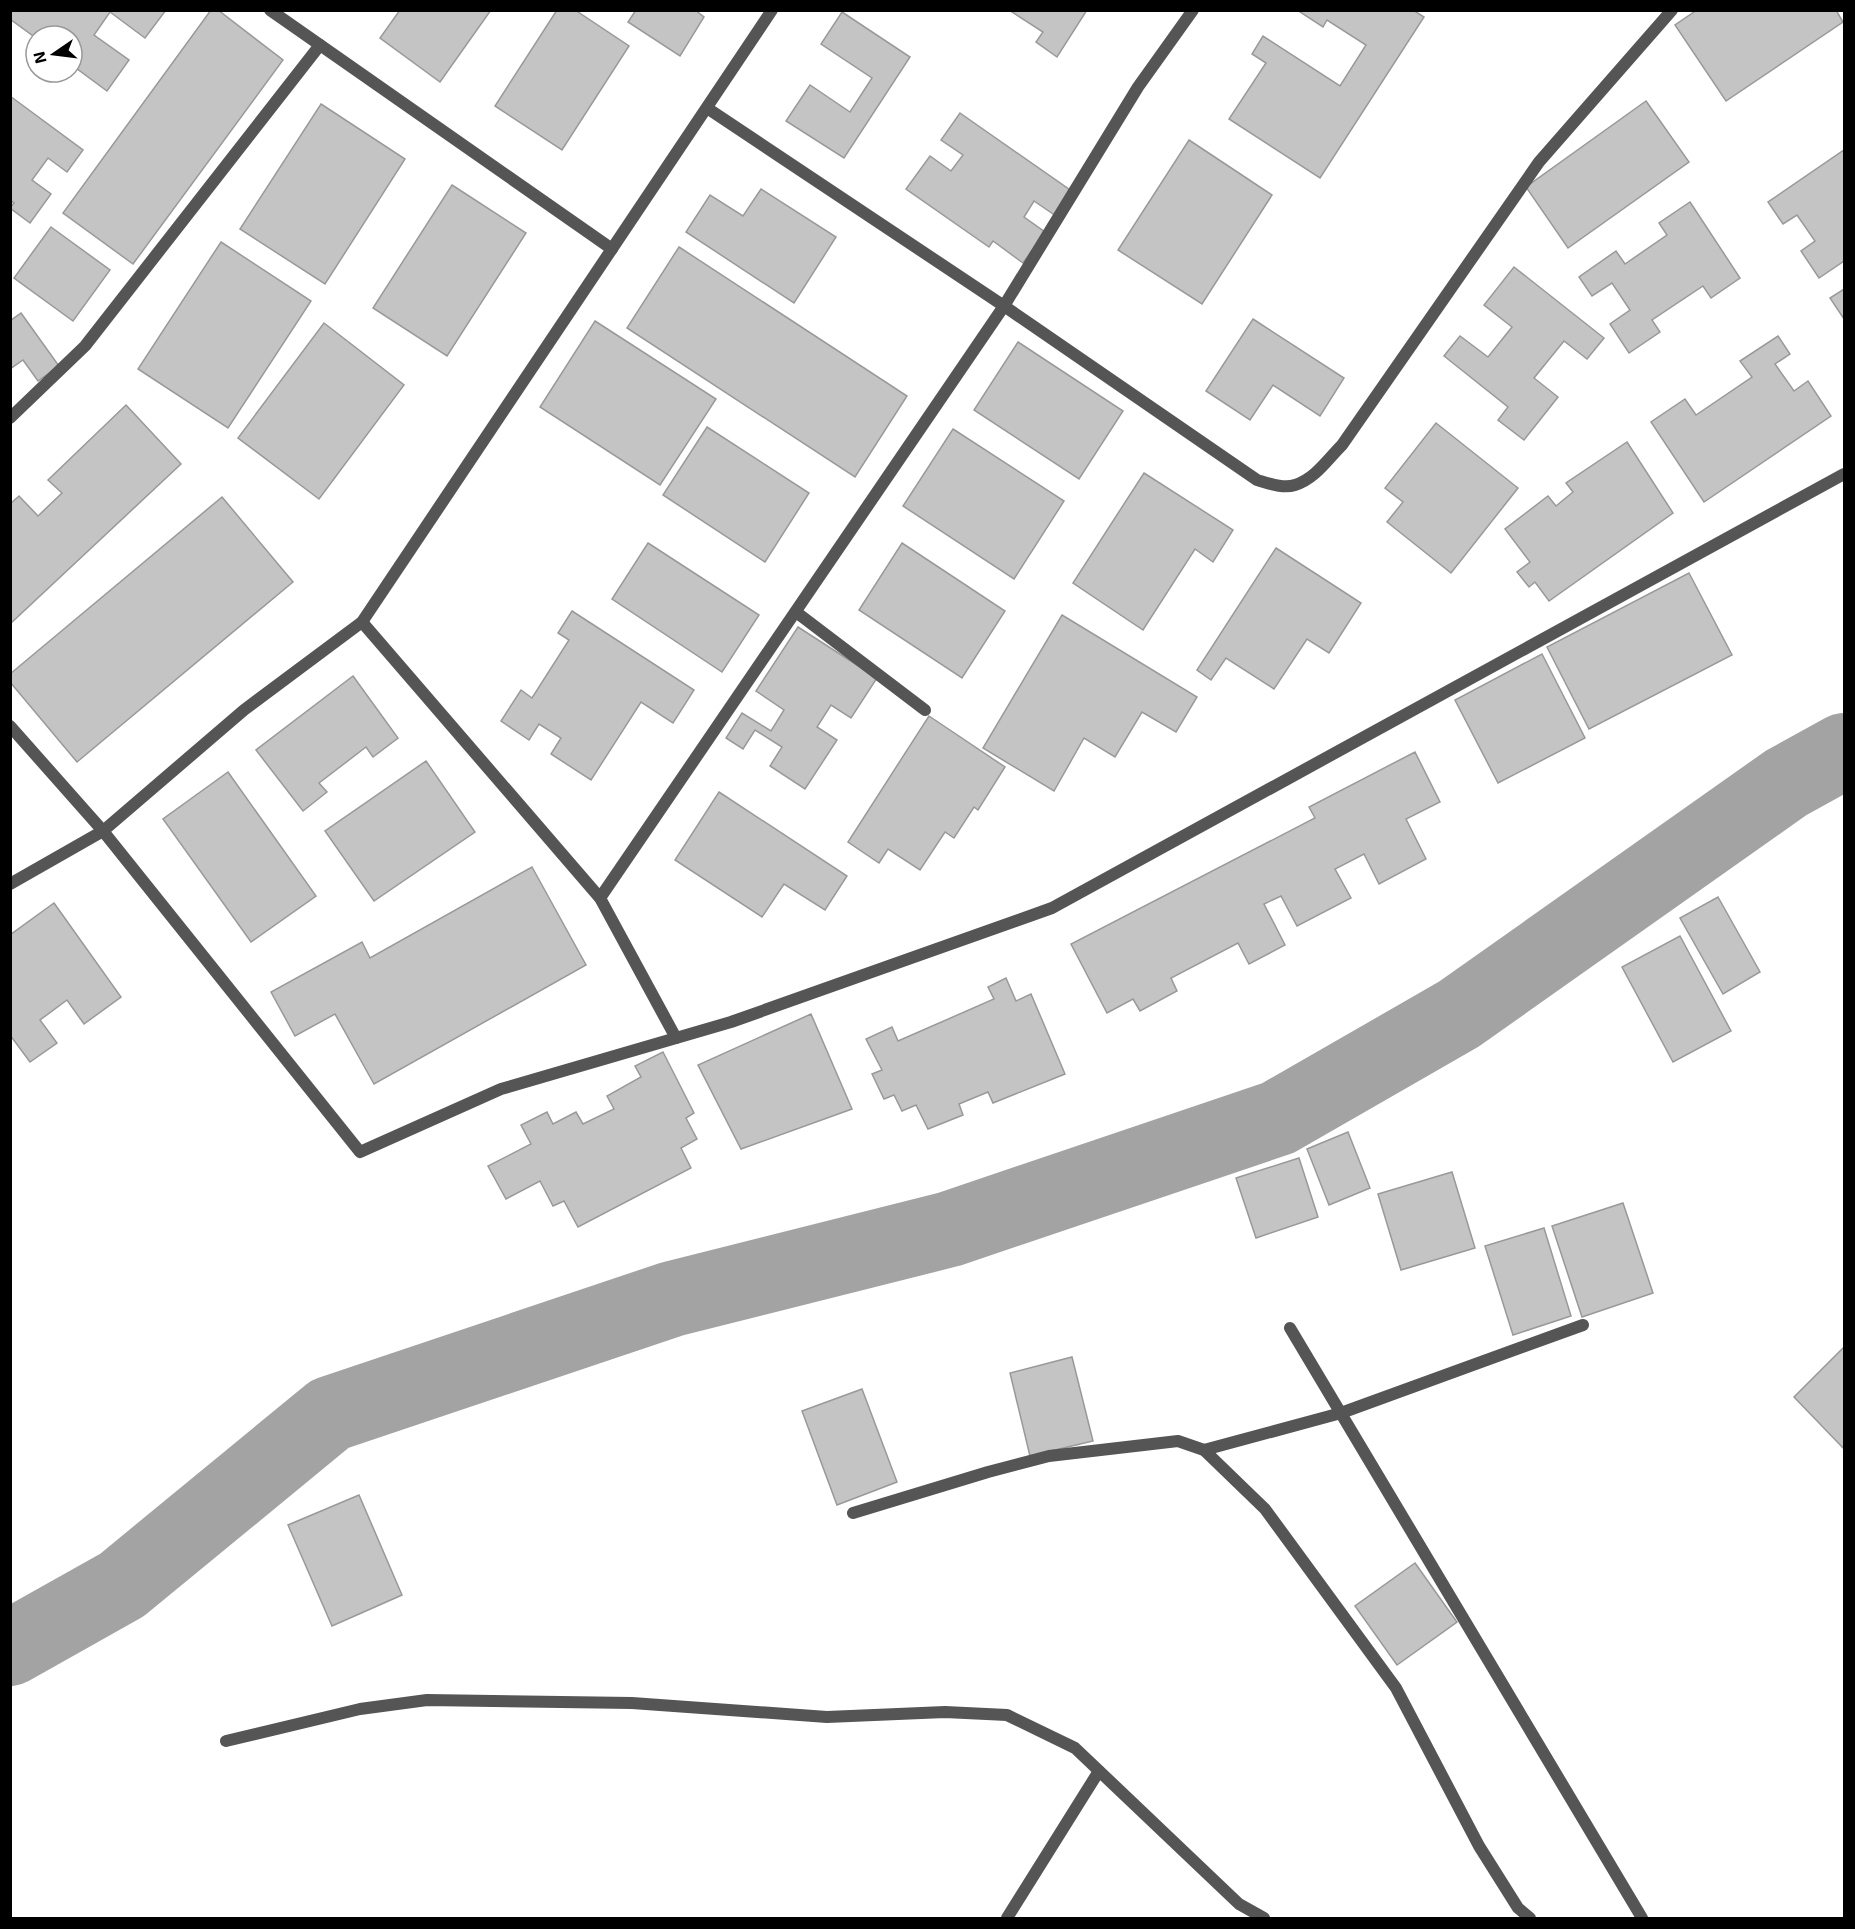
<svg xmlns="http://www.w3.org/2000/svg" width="1855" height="1929" font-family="'Exo 2',sans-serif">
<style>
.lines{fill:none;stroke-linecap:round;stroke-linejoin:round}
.river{stroke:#a3a3a3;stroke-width:76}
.building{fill:#c4c4c4;stroke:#999;stroke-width:1.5}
.minor{stroke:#555;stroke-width:12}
</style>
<rect width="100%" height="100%" fill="#fff"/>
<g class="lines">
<path class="river" d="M 10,1648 L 122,1585 L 330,1414 L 672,1299 L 950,1229 L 1278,1118 L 1459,1014 L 1786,783 L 1844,751"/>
</g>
<g class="building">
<path d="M 10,10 L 166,10 L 145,38 L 110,12 L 94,35 L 129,60 L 107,91 L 72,65 L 72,36 L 36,36 L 36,38 L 10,19 Z"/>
<path d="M 211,10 L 218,10 L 283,60 L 133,264 L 63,213 Z"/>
<path d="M 400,10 L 491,10 L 440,82 L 380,38 Z"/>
<path d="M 557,10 L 575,10 L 629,46 L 562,150 L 495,106 Z"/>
<path d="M 636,10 L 695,10 L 704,17 L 680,56 L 628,22 Z"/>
<path d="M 1009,10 L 1087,10 L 1057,57 L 1036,42 L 1043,32 Z"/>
<path d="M 1297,10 L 1413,10 L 1424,17 L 1320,178 L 1229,119 L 1266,63 L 1252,54 L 1263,36 L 1340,86 L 1366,45 L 1327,20 L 1323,27 Z"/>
<path d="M 1697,10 L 1836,10 L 1843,22 L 1726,101 L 1675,25 Z"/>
<path d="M 842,12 L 910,57 L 844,158 L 786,121 L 810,85 L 850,112 L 872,78 L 821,44 Z"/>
<path d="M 10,96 L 83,150 L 67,172 L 48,158 L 32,180 L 51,194 L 30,223 L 10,208 L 14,203 L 10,200 Z"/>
<path d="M 1646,101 L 1689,162 L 1568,248 L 1526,187 Z"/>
<path d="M 321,104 L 405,159 L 325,284 L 240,229 Z"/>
<path d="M 960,113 L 1073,192 L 1056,216 L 1034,201 L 1024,217 L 1045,232 L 1023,263 L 993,241 L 989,247 L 906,189 L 930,156 L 951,171 L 963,155 L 941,140 Z"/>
<path d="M 1189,140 L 1272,195 L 1202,304 L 1118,250 Z"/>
<path d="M 1844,150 L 1844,261 L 1819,278 L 1801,251 L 1815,241 L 1797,215 L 1783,224 L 1768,202 Z"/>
<path d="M 452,185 L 526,233 L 447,356 L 373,308 Z"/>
<path d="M 761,189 L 836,237 L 794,303 L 686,232 L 710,195 L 743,216 Z"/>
<path d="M 1690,202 L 1740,278 L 1711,298 L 1703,286 L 1652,320 L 1660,332 L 1629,353 L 1610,324 L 1630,310 L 1612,283 L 1592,296 L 1579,277 L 1616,251 L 1625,264 L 1667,235 L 1659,223 Z"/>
<path d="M 51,227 L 110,270 L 73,321 L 14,278 Z"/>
<path d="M 221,242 L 311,301 L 228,428 L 138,369 Z"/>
<path d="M 679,247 L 907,396 L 855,477 L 627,328 Z"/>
<path d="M 1514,267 L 1604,338 L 1587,359 L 1564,341 L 1534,378 L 1558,397 L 1524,440 L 1498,420 L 1508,407 L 1444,356 L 1460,336 L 1488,357 L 1512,327 L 1484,305 Z"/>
<path d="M 1844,289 L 1844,319 L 1830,298 Z"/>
<path d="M 21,313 L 59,366 L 38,381 L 23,360 L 10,369 L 10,321 Z"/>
<path d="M 1253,319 L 1344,378 L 1320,416 L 1273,385 L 1250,420 L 1206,391 Z"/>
<path d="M 595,321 L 716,399 L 660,485 L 540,407 Z"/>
<path d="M 324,323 L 404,385 L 319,499 L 238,438 Z"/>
<path d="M 1778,336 L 1790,354 L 1775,364 L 1794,391 L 1808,381 L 1831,416 L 1704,502 L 1651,422 L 1685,399 L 1696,415 L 1752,377 L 1740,361 Z"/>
<path d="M 1018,342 L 1123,411 L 1079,479 L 974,410 Z"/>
<path d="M 126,405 L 181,464 L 10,624 L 10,504 L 19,496 L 38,516 L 62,493 L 48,480 Z"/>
<path d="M 1436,423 L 1518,488 L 1451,573 L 1387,522 L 1403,502 L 1385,488 Z"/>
<path d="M 707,427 L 809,493 L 765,562 L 663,495 Z"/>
<path d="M 953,429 L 1064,501 L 1014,579 L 903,506 Z"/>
<path d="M 1627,442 L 1673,513 L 1549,601 L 1535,582 L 1529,587 L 1517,572 L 1530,562 L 1505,529 L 1548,496 L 1556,506 L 1573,492 L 1566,483 Z"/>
<path d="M 1144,473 L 1233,530 L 1213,562 L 1195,549 L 1143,630 L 1073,583 Z"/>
<path d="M 222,497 L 293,582 L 77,762 L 10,682 L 10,674 Z"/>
<path d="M 648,543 L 759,615 L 722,672 L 612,599 Z"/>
<path d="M 902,543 L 1005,611 L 962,678 L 859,610 Z"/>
<path d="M 1276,548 L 1361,603 L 1329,653 L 1307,639 L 1274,689 L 1226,658 L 1211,680 L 1197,670 Z"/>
<path d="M 1689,573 L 1732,655 L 1589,729 L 1547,647 Z"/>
<path d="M 572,611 L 694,690 L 673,723 L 641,702 L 591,780 L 551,754 L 561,738 L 539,724 L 529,740 L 501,721 L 521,690 L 532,698 L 569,640 L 558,633 Z"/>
<path d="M 1062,615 L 1197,697 L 1176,732 L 1142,712 L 1115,757 L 1084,738 L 1054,791 L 983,748 Z"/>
<path d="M 798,627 L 877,678 L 851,718 L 831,705 L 817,727 L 837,740 L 805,789 L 770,766 L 782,747 L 755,730 L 743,749 L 726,738 L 742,713 L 771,731 L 784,710 L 756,691 Z"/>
<path d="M 1542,654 L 1585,738 L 1498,783 L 1455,700 Z"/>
<path d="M 353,676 L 398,738 L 373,757 L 366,747 L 319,783 L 327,792 L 303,811 L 256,750 Z"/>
<path d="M 929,716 L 1005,767 L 978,810 L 974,807 L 954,838 L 945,832 L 920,870 L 888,849 L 879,863 L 848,842 Z"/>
<path d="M 1415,752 L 1440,802 L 1406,819 L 1426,859 L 1379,884 L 1364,854 L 1335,869 L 1351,898 L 1297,926 L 1281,896 L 1264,904 L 1285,945 L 1249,964 L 1238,943 L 1171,978 L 1177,991 L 1140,1011 L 1133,999 L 1107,1013 L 1071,944 L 1315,818 L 1309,807 Z"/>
<path d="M 426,761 L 475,832 L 374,901 L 325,831 Z"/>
<path d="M 228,772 L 316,896 L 251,942 L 163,819 Z"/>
<path d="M 719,792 L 847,876 L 825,910 L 784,884 L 762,917 L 675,860 Z"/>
<path d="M 532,867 L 586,965 L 374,1084 L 335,1014 L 295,1036 L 271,992 L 362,942 L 370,958 Z"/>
<path d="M 1718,897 L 1760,972 L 1723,994 L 1680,918 Z"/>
<path d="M 54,903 L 121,997 L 84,1024 L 67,1000 L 40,1020 L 57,1043 L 30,1062 L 10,1035 L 10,935 Z"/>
<path d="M 1680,936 L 1731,1031 L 1673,1062 L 1622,967 Z"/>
<path d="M 1006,978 L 1016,1001 L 1031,994 L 1065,1074 L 993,1103 L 988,1092 L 959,1104 L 963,1115 L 928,1129 L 916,1105 L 902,1111 L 894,1095 L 884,1099 L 872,1074 L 882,1070 L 866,1039 L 892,1027 L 898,1041 L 994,999 L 988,987 Z"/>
<path d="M 811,1014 L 852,1109 L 741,1149 L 698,1065 Z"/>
<path d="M 663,1052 L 694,1113 L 686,1118 L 697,1139 L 681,1148 L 691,1168 L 578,1227 L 564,1201 L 553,1206 L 540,1181 L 506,1199 L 488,1166 L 531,1144 L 521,1125 L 547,1112 L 553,1124 L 576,1112 L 583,1124 L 614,1109 L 607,1096 L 641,1077 L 635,1066 Z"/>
<path d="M 1348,1132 L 1370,1188 L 1329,1205 L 1307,1149 Z"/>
<path d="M 1299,1158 L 1318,1217 L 1256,1238 L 1236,1178 Z"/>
<path d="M 1452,1172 L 1475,1248 L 1401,1270 L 1378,1194 Z"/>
<path d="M 1623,1203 L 1653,1293 L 1582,1317 L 1552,1226 Z"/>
<path d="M 1544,1228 L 1571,1316 L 1513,1335 L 1485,1246 Z"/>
<path d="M 1844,1347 L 1844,1449 L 1794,1397 Z"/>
<path d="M 1072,1357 L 1093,1441 L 1030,1456 L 1010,1373 Z"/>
<path d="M 862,1389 L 897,1482 L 837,1505 L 802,1411 Z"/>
<path d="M 359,1495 L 402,1595 L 332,1626 L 288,1525 Z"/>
<path d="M 1415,1563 L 1457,1622 L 1397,1665 L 1355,1606 Z"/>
</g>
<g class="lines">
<g class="minor">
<path d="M 270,10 L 612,249"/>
<path d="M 707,108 L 1004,306 L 1257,480 C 1268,483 1283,489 1295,485 C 1315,479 1328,459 1342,445 L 1539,162 L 1672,10"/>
<path d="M 10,418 L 85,346 L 320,45"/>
<path d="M 796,612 L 925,710"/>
<path d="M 362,622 L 600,898 L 676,1038"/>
<path d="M 10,726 L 103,831 L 360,1152 L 501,1089 L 731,1022 L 1052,908 L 1844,474"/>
<path d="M 10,884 L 103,831 L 244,710 L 362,622 L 772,10"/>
<path d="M 600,898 L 1004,306 L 1138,87 L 1193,10"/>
<path d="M 1290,1328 L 1642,1918"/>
<path d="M 1204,1450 L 1341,1413 L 1583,1325"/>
<path d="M 853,1513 L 988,1472 L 1049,1456 L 1178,1441 L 1204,1450 L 1265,1509 L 1396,1688 L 1479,1846 L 1518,1908 L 1530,1918"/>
<path d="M 226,1741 L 360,1709 L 427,1700 L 632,1703 L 827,1717 L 945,1712 L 1007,1715 L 1075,1748 L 1239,1904 L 1264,1918"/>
<path d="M 1007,1918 L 1099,1771"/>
</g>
</g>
<rect width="1855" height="1929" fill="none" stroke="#000000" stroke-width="24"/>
<g transform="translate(54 54) rotate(256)"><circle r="28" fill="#ffffff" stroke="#999999" stroke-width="1.5"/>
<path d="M0-4.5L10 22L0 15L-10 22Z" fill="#000000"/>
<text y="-9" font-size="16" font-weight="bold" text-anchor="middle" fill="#000000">N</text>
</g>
</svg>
